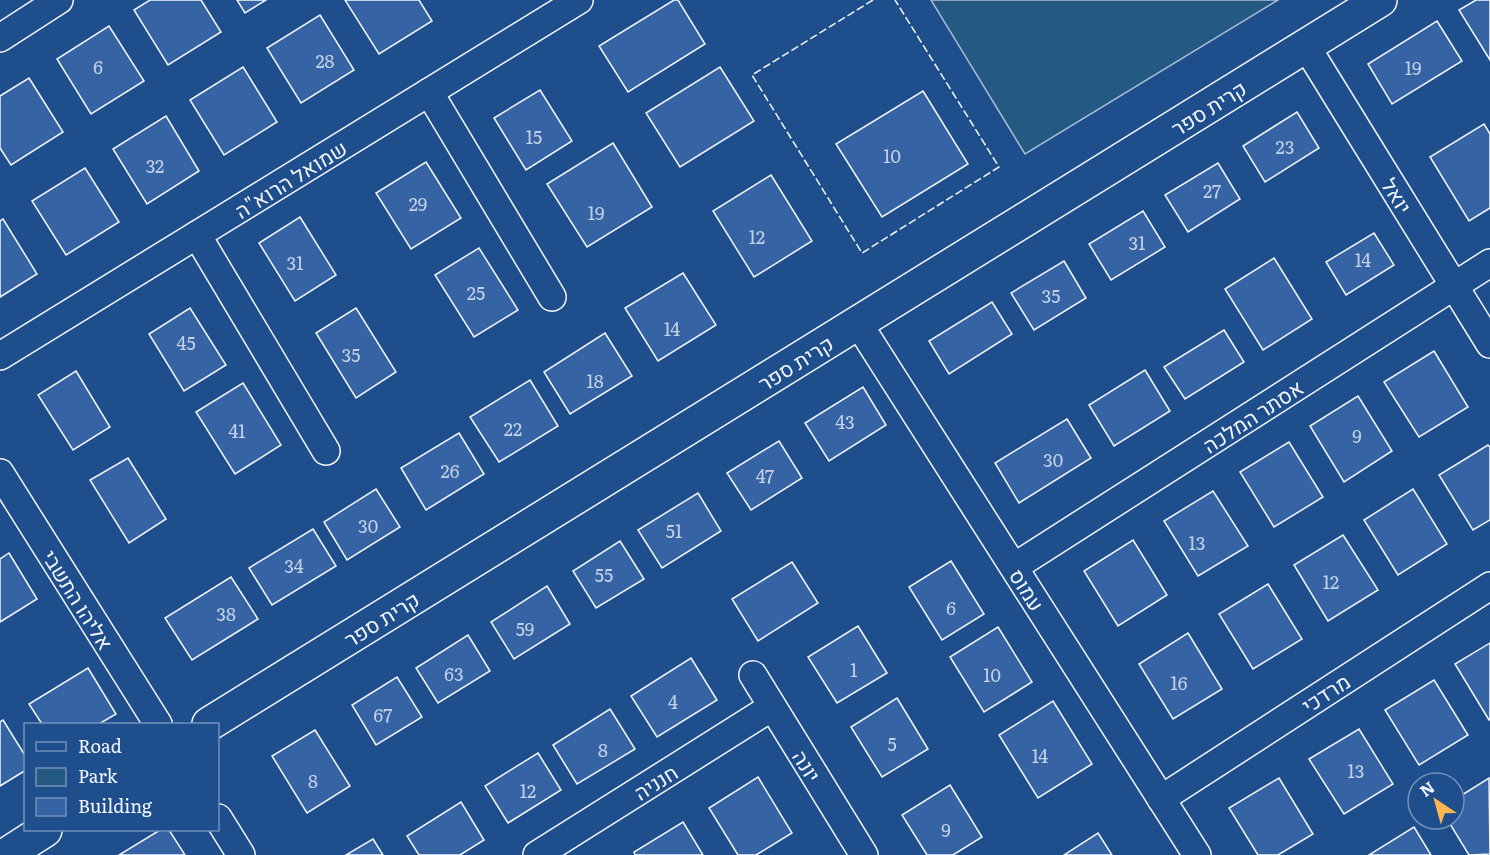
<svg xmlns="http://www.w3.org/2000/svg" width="1490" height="855" font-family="Literata,Heebo,serif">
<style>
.green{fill:#245a82;stroke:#a8bbd7;stroke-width:1.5}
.building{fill:#3563a3;stroke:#f2f6ff;stroke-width:1.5}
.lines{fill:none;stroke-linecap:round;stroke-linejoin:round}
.street-casing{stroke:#f2f6ff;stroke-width:30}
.secondary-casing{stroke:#f2f6ff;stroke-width:36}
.street{stroke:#1f4e8c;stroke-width:27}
.secondary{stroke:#1f4e8c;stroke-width:33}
.fence{stroke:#f2f6ff;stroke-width:1.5;stroke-dasharray:8 3;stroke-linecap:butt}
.labels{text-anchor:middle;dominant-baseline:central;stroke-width:4.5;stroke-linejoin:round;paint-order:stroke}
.number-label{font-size:18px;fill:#c3d1e8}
.street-label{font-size:21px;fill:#f2f6ff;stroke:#1f4e8c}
</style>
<rect width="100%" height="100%" fill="#1f4e8c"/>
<path class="green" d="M 931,0 L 1278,0 L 1025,154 Z"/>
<g class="building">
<path d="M 150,0 L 201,0 L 221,32 L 168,65 L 134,10 Z"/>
<path d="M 237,0 L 266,0 L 245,13 Z"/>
<path d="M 345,0 L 419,0 L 432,21 L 379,54 Z"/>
<path d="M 674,0 L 678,0 L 705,44 L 628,92 L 599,46 Z"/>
<path d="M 1476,0 L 1490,0 L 1490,60 L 1459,10 Z"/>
<path d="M 320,15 L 354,70 L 301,103 L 267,48 Z"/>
<path d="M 1437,21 L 1462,61 L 1392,104 L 1368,64 Z"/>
<path d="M 109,26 L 144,81 L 91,114 L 57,59 Z"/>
<path d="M 243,67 L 277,122 L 224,155 L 190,100 Z"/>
<path d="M 720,67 L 754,121 L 680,167 L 646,113 Z"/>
<path d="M 29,78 L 63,132 L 11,165 L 0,148 L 0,96 Z"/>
<path d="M 540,90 L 572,141 L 526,170 L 494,118 Z"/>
<path d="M 923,91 L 968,164 L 882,217 L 836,144 Z"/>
<path d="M 1297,112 L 1319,148 L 1265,182 L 1243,146 Z"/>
<path d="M 166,116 L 199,171 L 147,204 L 113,149 Z"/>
<path d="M 1484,124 L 1490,134 L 1490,208 L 1469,221 L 1430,157 Z"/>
<path d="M 613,143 L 652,207 L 587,247 L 547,184 Z"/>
<path d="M 426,162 L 461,218 L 411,249 L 376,193 Z"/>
<path d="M 1218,163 L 1240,199 L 1188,232 L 1165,195 Z"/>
<path d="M 85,168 L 119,222 L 66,255 L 32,201 Z"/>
<path d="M 771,175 L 812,241 L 754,277 L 713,211 Z"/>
<path d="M 1143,211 L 1165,247 L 1111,280 L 1089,244 Z"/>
<path d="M 300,217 L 336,275 L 295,301 L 259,243 Z"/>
<path d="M 3,219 L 37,274 L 0,297 L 0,221 Z"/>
<path d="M 1374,233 L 1394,265 L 1346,295 L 1326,262 Z"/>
<path d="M 479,248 L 518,310 L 474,337 L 435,275 Z"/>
<path d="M 1274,258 L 1312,319 L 1263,350 L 1225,289 Z"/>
<path d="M 1064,261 L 1086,298 L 1034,330 L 1011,293 Z"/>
<path d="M 683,273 L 716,325 L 658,361 L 625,308 Z"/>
<path d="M 992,302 L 1012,334 L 949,374 L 929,341 Z"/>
<path d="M 190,308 L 226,365 L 184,391 L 149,334 Z"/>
<path d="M 356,308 L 396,372 L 356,398 L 316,333 Z"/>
<path d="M 1224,330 L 1244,362 L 1185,399 L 1164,367 Z"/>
<path d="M 605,333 L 632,376 L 570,414 L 544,372 Z"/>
<path d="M 1434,351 L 1468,407 L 1419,437 L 1384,382 Z"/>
<path d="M 1145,370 L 1170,411 L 1114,446 L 1089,405 Z"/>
<path d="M 76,371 L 110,427 L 73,450 L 38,395 Z"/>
<path d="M 530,380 L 558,426 L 499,462 L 470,417 Z"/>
<path d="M 243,383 L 281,445 L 235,474 L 196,412 Z"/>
<path d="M 863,387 L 886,425 L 829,461 L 805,423 Z"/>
<path d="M 1358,396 L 1392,451 L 1344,482 L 1310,426 Z"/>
<path d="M 1067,419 L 1091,458 L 1019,503 L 995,463 Z"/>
<path d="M 459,433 L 484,474 L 426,510 L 401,468 Z"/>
<path d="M 779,441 L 802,478 L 751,510 L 727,473 Z"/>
<path d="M 1289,442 L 1323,497 L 1274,527 L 1240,472 Z"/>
<path d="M 1488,445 L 1490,447 L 1490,520 L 1473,530 L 1439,475 Z"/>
<path d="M 128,458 L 166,519 L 129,543 L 90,480 Z"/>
<path d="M 376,489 L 400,527 L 347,560 L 324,522 Z"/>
<path d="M 1413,489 L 1447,544 L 1398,575 L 1364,520 Z"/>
<path d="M 1213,491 L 1248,546 L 1198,576 L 1164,521 Z"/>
<path d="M 698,493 L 721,531 L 662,568 L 638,530 Z"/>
<path d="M 313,529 L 336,566 L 272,605 L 249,568 Z"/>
<path d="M 1343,535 L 1378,590 L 1328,621 L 1294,565 Z"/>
<path d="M 1133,540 L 1167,595 L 1118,626 L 1084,571 Z"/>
<path d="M 620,541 L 644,579 L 596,608 L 573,571 Z"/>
<path d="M 9,553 L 37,599 L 0,622 L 0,559 Z"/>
<path d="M 951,561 L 984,614 L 942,640 L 909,587 Z"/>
<path d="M 792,562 L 818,603 L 758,641 L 732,599 Z"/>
<path d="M 231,577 L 258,619 L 192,660 L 165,618 Z"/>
<path d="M 1268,584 L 1302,639 L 1253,669 L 1219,614 Z"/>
<path d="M 547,586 L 570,624 L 514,659 L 491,622 Z"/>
<path d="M 858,626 L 887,673 L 837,703 L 808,657 Z"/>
<path d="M 998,627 L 1032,682 L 984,712 L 950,657 Z"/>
<path d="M 1188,633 L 1222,689 L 1173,719 L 1139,664 Z"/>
<path d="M 468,635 L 490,671 L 438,703 L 416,668 Z"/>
<path d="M 1490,643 L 1490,719 L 1489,720 L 1455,664 Z"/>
<path d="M 691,658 L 717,700 L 657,737 L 631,696 Z"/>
<path d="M 88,668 L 116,714 L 99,724 L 42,724 L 29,704 Z"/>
<path d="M 397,677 L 422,717 L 376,745 L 352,705 Z"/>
<path d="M 1434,680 L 1468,735 L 1419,765 L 1385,710 Z"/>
<path d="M 897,698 L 928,749 L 882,777 L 851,727 Z"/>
<path d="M 1053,701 L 1092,764 L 1038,798 L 999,735 Z"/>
<path d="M 610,709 L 635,749 L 577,784 L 553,745 Z"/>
<path d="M 3,720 L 26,757 L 26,770 L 0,786 L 0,722 Z"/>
<path d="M 1359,729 L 1393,784 L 1344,814 L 1309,759 Z"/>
<path d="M 315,730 L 350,786 L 307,813 L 272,756 Z"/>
<path d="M 538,753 L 561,790 L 508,823 L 485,786 Z"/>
<path d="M 758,777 L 792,833 L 756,855 L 738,855 L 709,808 Z"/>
<path d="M 1279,778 L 1313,834 L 1278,855 L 1258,855 L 1229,808 Z"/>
<path d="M 1489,778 L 1490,854 L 1469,855 L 1447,819 L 1454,819 L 1454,800 Z"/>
<path d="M 950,785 L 982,837 L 953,855 L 927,855 L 902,815 Z"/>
<path d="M 461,802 L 484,840 L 460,855 L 419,855 L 407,836 Z"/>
<path d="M 683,822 L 703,855 L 635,855 L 634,852 Z"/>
<path d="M 1414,827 L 1431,855 L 1369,855 Z"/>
<path d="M 160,830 L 169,830 L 185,855 L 119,855 Z"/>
<path d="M 1098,833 L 1112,855 L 1064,855 Z"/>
<path d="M 373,839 L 383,855 L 346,855 Z"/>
</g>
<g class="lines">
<defs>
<g id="street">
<path d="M 0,38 L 59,0"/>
<path d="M 1306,46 L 1490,344"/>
<path d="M 429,92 L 552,297"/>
<path d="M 197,235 L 326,451"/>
<path d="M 858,323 L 1197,855"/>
<path d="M 0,356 L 579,0"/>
<path d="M 0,473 L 158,724"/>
<path d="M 1014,567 L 1490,263"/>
<path d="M 753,675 L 864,855"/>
<path d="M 1161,799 L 1490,586"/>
<path d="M 218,818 L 241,855"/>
<path d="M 537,855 L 772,707"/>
</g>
<g id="secondary">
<path d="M 209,724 L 1380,0"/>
<path d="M 6,855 L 45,830"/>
</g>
</defs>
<use href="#street" class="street-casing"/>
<use href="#secondary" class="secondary-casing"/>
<use href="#street" class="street"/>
<use href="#secondary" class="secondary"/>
<path class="fence" d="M 873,0 L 752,75 L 862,253 L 999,167 L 895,0"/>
</g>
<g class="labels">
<g class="number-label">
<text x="325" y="60">28</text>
<text x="98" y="66">6</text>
<text x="1413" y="67">19</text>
<text x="534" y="136">15</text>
<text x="1285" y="146">23</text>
<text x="892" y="155">10</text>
<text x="155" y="165">32</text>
<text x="1212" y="190">27</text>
<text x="418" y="203">29</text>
<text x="596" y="212">19</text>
<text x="757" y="236">12</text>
<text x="1137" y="242">31</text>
<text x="1363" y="259">14</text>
<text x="295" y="262">31</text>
<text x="476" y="292">25</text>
<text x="1051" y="295">35</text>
<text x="672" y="328">14</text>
<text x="186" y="342">45</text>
<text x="351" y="354">35</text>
<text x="595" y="380">18</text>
<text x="845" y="421">43</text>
<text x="513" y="428">22</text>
<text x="237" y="430">41</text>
<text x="1357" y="435">9</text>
<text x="1053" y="459">30</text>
<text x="450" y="470">26</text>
<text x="765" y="475">47</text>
<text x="368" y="525">30</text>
<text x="674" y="530">51</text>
<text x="1197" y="542">13</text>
<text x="294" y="565">34</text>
<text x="604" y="574">55</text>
<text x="1331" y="581">12</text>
<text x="951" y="607">6</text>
<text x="226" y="613">38</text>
<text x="525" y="628">59</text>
<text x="854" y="669">1</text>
<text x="454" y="673">63</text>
<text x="992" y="674">10</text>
<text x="1179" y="682">16</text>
<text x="673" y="701">4</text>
<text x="383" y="714">67</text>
<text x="892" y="743">5</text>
<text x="603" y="749">8</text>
<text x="1040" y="755">14</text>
<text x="1356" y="770">13</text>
<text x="313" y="780">8</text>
<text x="528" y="790">12</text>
<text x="946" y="829">9</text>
</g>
<g class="street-label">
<text transform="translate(1208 107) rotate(-32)">קרית ספר</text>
<text transform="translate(290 178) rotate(-32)">שמואל הרוא"ה</text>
<text transform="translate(1398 195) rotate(58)">יואל</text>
<text transform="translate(795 362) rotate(-32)">קרית ספר</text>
<text transform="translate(1252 415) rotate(-33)">אסתר המלכה</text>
<text transform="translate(1028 589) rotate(58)">עמוס</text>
<text transform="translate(79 599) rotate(58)">אליהו התשבי</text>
<text transform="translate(381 618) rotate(-32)">קרית ספר</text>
<text transform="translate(1325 692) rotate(-33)">מרדכי</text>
<text transform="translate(808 765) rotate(58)">יונה</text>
<text transform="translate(655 781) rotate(-32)">חנניה</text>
</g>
</g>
<rect x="24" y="723" width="195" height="108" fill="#1f4e8c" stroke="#7391ba" stroke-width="1.5"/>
<rect x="36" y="742" width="30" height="9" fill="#1f4e8c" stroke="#7391ba" stroke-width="1.5"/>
<text x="78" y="753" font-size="18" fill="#f2f6ff">Road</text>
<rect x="36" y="768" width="30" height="18" fill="#245a82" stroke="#7391ba" stroke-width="1.5"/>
<text x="78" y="783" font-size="18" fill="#f2f6ff">Park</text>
<rect x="36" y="798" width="30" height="18" fill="#3563a3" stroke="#7391ba" stroke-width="1.5"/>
<text x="78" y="813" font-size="18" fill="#f2f6ff">Building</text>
<g transform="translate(1436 801) rotate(324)"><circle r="28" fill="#1f4e8c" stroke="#7391ba" stroke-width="1.5"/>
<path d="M0-4.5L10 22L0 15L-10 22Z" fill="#ffb74d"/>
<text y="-9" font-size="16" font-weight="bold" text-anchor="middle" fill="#f2f6ff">N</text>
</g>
</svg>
